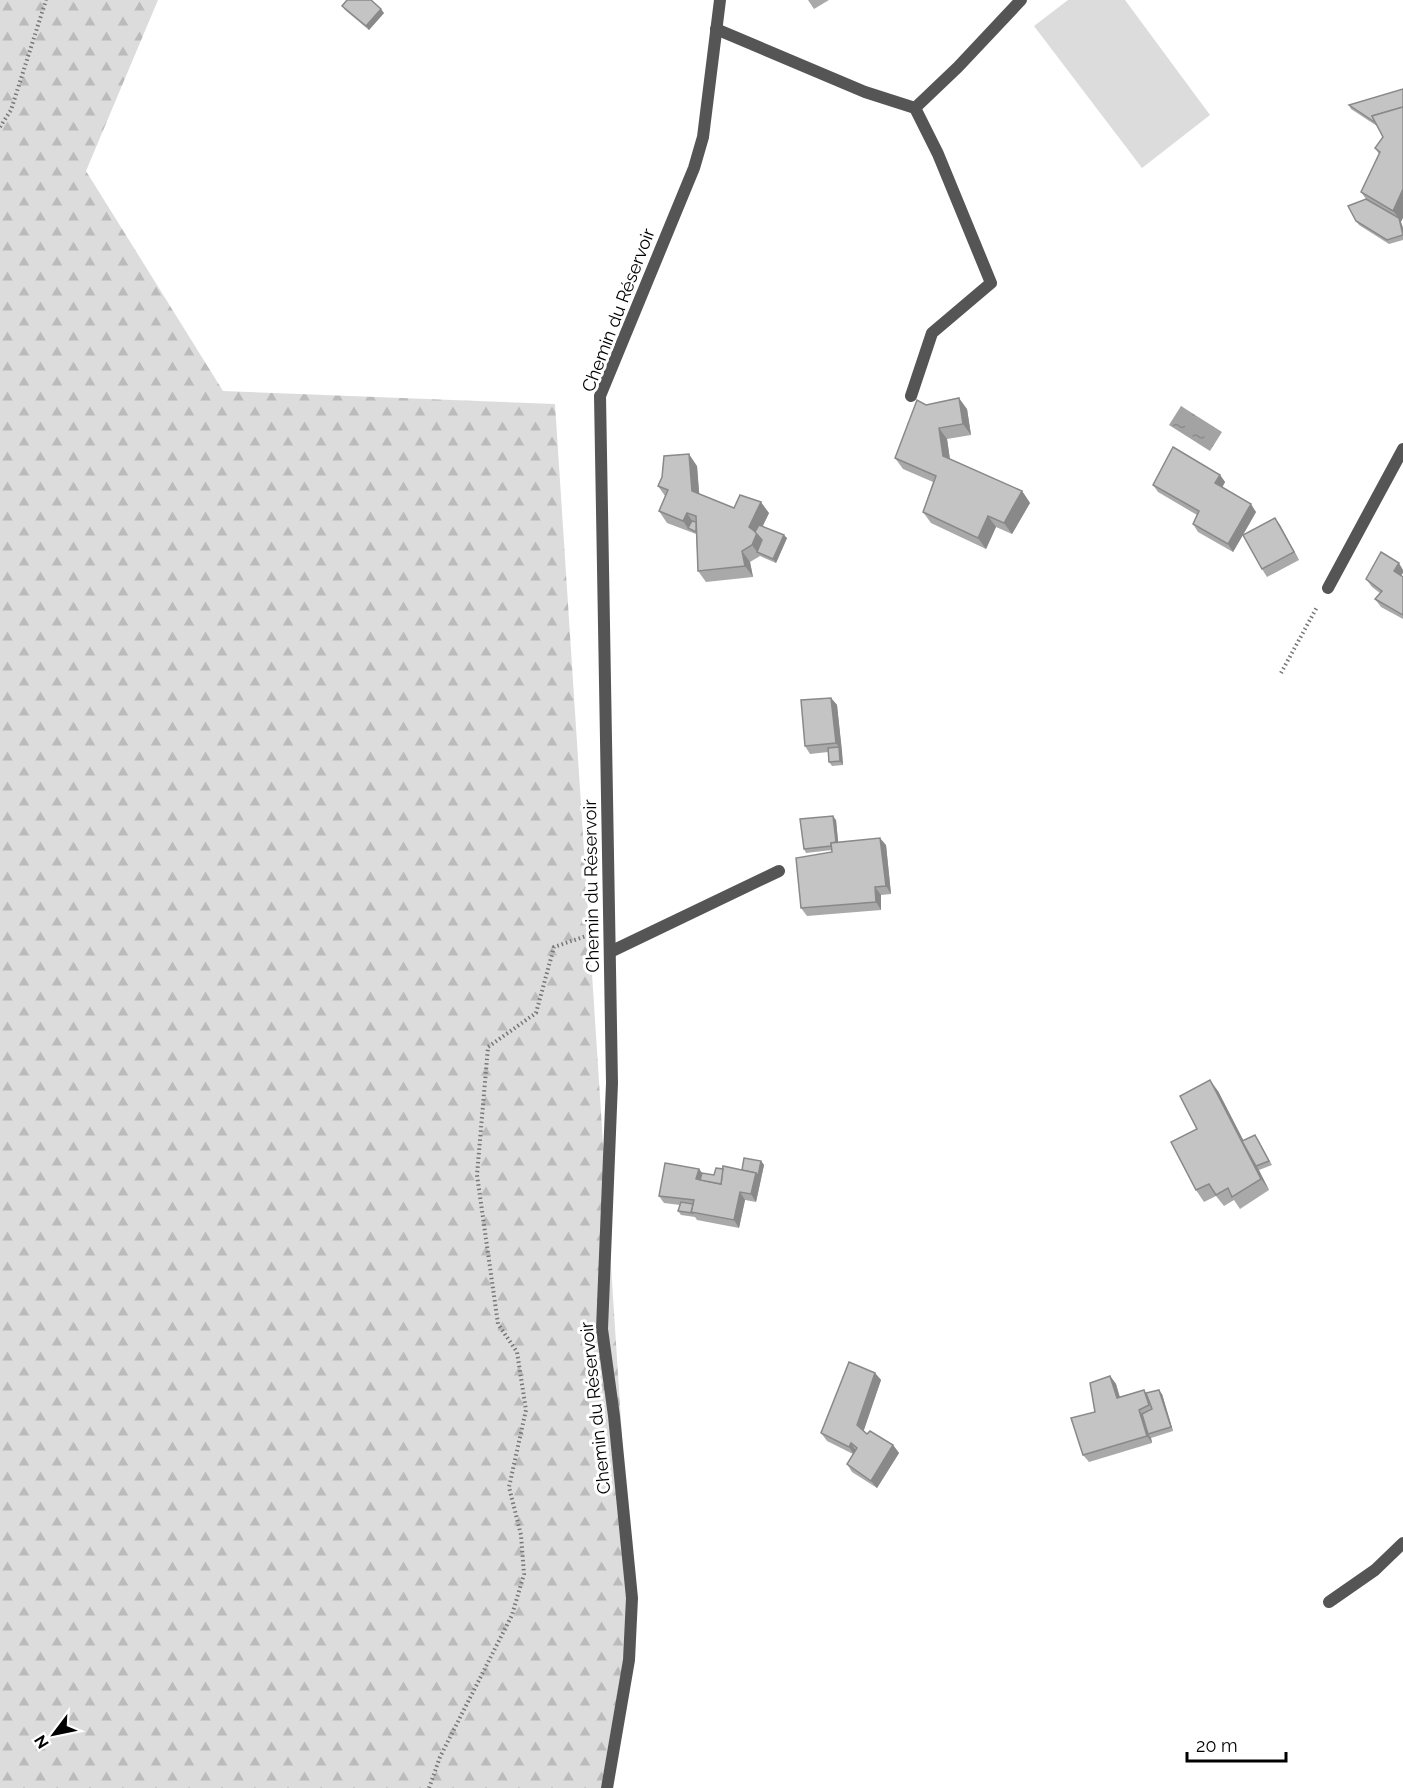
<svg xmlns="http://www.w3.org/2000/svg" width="1403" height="1788" font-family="Raleway,sans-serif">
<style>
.forest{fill:url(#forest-firs)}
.pitch{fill:#dcdcdc}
.water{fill:url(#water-ripples)}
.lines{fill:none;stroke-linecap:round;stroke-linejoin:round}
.path{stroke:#777;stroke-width:4;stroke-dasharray:1.5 3;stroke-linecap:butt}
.service{stroke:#555;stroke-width:12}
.minor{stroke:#555;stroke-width:12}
.wall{fill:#a9a9a9}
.shaded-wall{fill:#898989}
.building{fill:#c4c4c4;stroke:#898989;stroke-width:1.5}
.labels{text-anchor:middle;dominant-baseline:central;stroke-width:6;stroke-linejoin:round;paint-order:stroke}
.street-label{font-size:18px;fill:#000;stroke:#fff}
</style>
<defs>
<pattern id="forest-firs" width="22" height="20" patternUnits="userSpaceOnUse" patternTransform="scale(1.5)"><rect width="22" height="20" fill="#dcdcdc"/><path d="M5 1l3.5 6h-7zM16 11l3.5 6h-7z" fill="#bbb"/></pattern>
<pattern id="water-ripples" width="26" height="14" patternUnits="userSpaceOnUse" patternTransform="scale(1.5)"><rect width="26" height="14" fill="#a3a3a3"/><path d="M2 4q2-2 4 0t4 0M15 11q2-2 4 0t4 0" fill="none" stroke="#8b8b8b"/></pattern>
</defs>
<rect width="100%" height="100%" fill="#fff"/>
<path class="forest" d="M 0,0 L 158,0 L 86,171 L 223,391 L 555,404 L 633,1605 L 601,1788 L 0,1788 Z"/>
<path class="pitch" d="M 1068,0 L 1125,0 L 1210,115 L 1142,168 L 1034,26 Z"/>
<path class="water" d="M 1181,406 L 1222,432 L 1210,451 L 1169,425 Z"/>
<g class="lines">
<g class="path">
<path d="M 0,127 L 11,110 L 46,0"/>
<path d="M 1281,673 L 1317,607"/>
<path d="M 429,1788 L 440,1757 L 512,1615 L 524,1574 L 521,1535 L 509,1487 L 526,1410 L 517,1352 L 498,1324 L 477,1175 L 488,1047 L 536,1013 L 554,947 L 586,936"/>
</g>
<g class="service">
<path d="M 716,29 L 865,92 L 915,108 L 938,154 L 991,283 L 932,333 L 911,396"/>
<path d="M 915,108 L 958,67 L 1021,0"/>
<path d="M 1329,1602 L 1375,1570 L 1403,1543"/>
</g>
<g class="minor">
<path d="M 1328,588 L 1403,449"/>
<path d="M 610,952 L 779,871"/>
<path d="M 607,1788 L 629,1660 L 632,1598 L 614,1416 L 602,1329 L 612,1083 L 600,396 L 694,168 L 703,137 L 720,0"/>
</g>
</g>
<g class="wall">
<path d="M 808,0 L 829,0 L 814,9 Z"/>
<path d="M 342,6 L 384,13 L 369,30 L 345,10 Z"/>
<path d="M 1403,89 L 1401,222 L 1403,228 L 1403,240 L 1389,244 L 1359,225 L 1356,221 L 1366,199 L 1361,192 L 1379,154 L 1375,148 L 1383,137 L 1377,126 L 1351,109 L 1349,105 Z"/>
<path d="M 926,405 L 967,409 L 971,435 L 947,439 L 950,459 L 1022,491 L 1030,503 L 1012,534 L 996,527 L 986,549 L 931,523 L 923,512 L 933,482 L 903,469 L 895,458 Z"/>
<path d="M 697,466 L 699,494 L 734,508 L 769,513 L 763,526 L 787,538 L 776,563 L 760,556 L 750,562 L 753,577 L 706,582 L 698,571 L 696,534 L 667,523 L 659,511 L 665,496 L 658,486 Z"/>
<path d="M 1220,475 L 1225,482 L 1222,488 L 1256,512 L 1243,535 L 1275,518 L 1280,525 L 1299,560 L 1267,577 L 1262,569 L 1243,535 L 1233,552 L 1198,532 L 1193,524 L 1197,515 L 1158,492 L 1153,485 Z"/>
<path d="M 1401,576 L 1403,577 L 1403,619 L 1381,607 L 1375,599 L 1380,593 L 1372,587 L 1366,579 Z"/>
<path d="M 831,698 L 837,705 L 843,765 L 832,766 L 829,762 L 828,752 L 810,754 L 805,746 Z"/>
<path d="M 836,820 L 838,842 L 886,845 L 891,894 L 881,895 L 881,910 L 807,916 L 801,908 L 832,852 L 832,850 L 806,853 L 804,849 Z"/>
<path d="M 1218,1091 L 1243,1140 L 1258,1139 L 1272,1165 L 1259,1170 L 1269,1190 L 1240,1209 L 1234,1200 L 1224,1206 L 1216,1196 L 1204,1202 L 1196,1190 L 1197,1129 Z"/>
<path d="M 761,1161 L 764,1165 L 756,1202 L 745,1200 L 739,1228 L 697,1220 L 695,1217 L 681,1215 L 678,1211 L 680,1205 L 664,1203 L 659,1196 L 699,1169 L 702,1173 L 714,1175 L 723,1169 L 742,1170 Z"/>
<path d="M 875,1373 L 881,1380 L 863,1431 L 867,1434 L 893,1445 L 899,1453 L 877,1488 L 852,1472 L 847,1464 L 853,1454 L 827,1441 L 821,1433 Z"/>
<path d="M 1110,1376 L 1116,1384 L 1120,1397 L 1144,1390 L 1146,1393 L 1162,1394 L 1173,1431 L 1151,1438 L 1152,1443 L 1089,1462 L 1083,1455 L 1095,1412 Z"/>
</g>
<g class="shaded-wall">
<path d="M 381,9 L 384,13 L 369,30 L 366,26 Z"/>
<path d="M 1403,189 L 1403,218 L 1401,222 L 1403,228 L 1403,234 L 1399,218 L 1393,211 Z"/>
<path d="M 959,398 L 967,409 L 971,435 L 963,424 Z"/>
<path d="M 939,428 L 947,439 L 951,467 L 943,456 Z"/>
<path d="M 689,454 L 697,466 L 700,503 L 692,491 Z"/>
<path d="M 1220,475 L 1225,482 L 1220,491 L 1215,483 Z"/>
<path d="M 1022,491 L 1030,503 L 1012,534 L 1004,523 Z"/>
<path d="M 761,502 L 769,513 L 758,535 L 765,544 L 757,552 L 752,545 L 749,527 Z"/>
<path d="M 1251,504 L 1256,512 L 1233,552 L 1228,544 Z"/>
<path d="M 687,513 L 695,525 L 688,528 L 683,521 Z"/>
<path d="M 988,516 L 996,527 L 986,549 L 978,538 Z"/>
<path d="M 1275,518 L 1280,525 L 1299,560 L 1294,552 Z"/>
<path d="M 784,535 L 787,538 L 776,563 L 773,559 Z"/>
<path d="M 742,551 L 750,562 L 753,577 L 745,566 Z"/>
<path d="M 1399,563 L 1403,570 L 1403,573 L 1399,579 L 1394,571 Z"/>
<path d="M 831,698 L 837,705 L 842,751 L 836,743 Z"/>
<path d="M 839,747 L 842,751 L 843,765 L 840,761 Z"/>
<path d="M 833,816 L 836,820 L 839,850 L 836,846 Z"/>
<path d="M 880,838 L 886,845 L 891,894 L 886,886 Z"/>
<path d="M 875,887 L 881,895 L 881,910 L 876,902 Z"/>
<path d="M 1210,1080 L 1218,1091 L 1269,1190 L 1261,1179 Z"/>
<path d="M 761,1161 L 764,1165 L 756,1202 L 751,1194 L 756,1173 Z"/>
<path d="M 699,1169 L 705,1177 L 703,1184 L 696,1179 Z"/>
<path d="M 740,1192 L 745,1200 L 739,1228 L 734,1220 Z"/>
<path d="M 875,1373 L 881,1380 L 863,1433 L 857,1425 Z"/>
<path d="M 1110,1376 L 1116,1384 L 1122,1406 L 1117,1398 Z"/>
<path d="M 1159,1390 L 1162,1394 L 1173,1431 L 1171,1427 Z"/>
<path d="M 1139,1410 L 1145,1418 L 1148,1434 L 1151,1438 L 1152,1443 L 1147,1436 Z"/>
<path d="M 851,1443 L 856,1451 L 854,1455 L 849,1447 Z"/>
<path d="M 893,1445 L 899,1453 L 877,1488 L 871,1481 Z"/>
</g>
<g class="building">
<path d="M 347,0 L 371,0 L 381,9 L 366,26 L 342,6 Z"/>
<path d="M 1403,89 L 1403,107 L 1372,116 L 1376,123 L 1349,105 Z"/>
<path d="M 1403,107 L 1403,189 L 1393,211 L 1361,192 L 1380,152 L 1375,148 L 1383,137 L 1372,116 Z"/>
<path d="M 1366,199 L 1399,218 L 1403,235 L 1387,240 L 1356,221 L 1348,206 Z"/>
<path d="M 959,398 L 963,424 L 939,428 L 943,456 L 1022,491 L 1004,523 L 988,516 L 978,538 L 923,512 L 936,476 L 895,458 L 917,400 L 926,405 Z"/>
<path d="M 1173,447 L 1220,475 L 1215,483 L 1251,504 L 1228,544 L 1193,524 L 1199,511 L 1153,485 Z"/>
<path d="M 689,454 L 692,491 L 734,508 L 740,495 L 761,502 L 749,527 L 757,533 L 752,545 L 742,551 L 745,566 L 698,571 L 696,516 L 687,513 L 683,521 L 659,511 L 668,490 L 658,486 L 662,477 L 664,456 Z"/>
<path d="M 1275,518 L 1294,552 L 1262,569 L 1243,535 Z"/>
<path d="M 692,521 L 696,522 L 696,532 L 688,528 Z"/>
<path d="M 759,525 L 784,535 L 773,559 L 757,552 L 762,540 L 755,532 Z"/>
<path d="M 1381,552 L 1399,563 L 1394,571 L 1403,577 L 1403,615 L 1375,599 L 1382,591 L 1366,579 Z"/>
<path d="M 831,698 L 836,743 L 805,746 L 801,700 Z"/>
<path d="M 839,747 L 840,761 L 829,762 L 828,748 Z"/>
<path d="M 833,816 L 836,842 L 831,843 L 831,846 L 804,849 L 800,819 Z"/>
<path d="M 880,838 L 886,886 L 875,887 L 876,902 L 801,908 L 796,858 L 832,852 L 831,843 Z"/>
<path d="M 1210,1080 L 1261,1179 L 1232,1197 L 1228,1188 L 1216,1195 L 1209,1184 L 1196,1190 L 1171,1142 L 1197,1129 L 1180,1096 Z"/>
<path d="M 1255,1135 L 1269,1161 L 1256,1166 L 1242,1141 Z"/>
<path d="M 744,1158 L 761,1161 L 758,1176 L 756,1173 L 742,1170 Z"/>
<path d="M 665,1163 L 699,1169 L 696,1179 L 721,1184 L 723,1166 L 756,1173 L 751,1194 L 740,1192 L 734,1220 L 691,1212 L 694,1200 L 659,1196 Z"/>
<path d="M 716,1168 L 723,1169 L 721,1184 L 700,1180 L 702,1173 L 714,1175 Z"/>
<path d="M 681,1202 L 693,1204 L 691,1212 L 692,1213 L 678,1211 Z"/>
<path d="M 849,1362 L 875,1373 L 857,1425 L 867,1434 L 870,1431 L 893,1445 L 871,1481 L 847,1464 L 857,1448 L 851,1443 L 849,1447 L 821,1433 Z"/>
<path d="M 1110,1376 L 1117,1398 L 1144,1390 L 1149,1405 L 1139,1410 L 1147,1436 L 1083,1455 L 1071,1418 L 1095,1412 L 1090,1383 Z"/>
<path d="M 1159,1390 L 1171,1427 L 1148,1434 L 1142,1414 L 1152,1409 L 1146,1393 Z"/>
</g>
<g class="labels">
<g class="street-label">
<text transform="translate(618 310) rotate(-69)">Chemin du Réservoir</text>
<text transform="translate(591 886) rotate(-91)">Chemin du Réservoir</text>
<text transform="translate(595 1408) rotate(-96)">Chemin du Réservoir</text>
</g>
</g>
<g transform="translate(54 1734) rotate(238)" stroke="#ffffff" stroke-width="4.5" paint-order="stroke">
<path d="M0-4.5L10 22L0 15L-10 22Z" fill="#000000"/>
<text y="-9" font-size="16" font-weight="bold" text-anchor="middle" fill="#000000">N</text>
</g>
<path d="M1187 1752v9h99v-9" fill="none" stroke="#000000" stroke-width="3"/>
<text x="1196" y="1752" font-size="18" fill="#000000" stroke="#ffffff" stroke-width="4.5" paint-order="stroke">20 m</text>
</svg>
